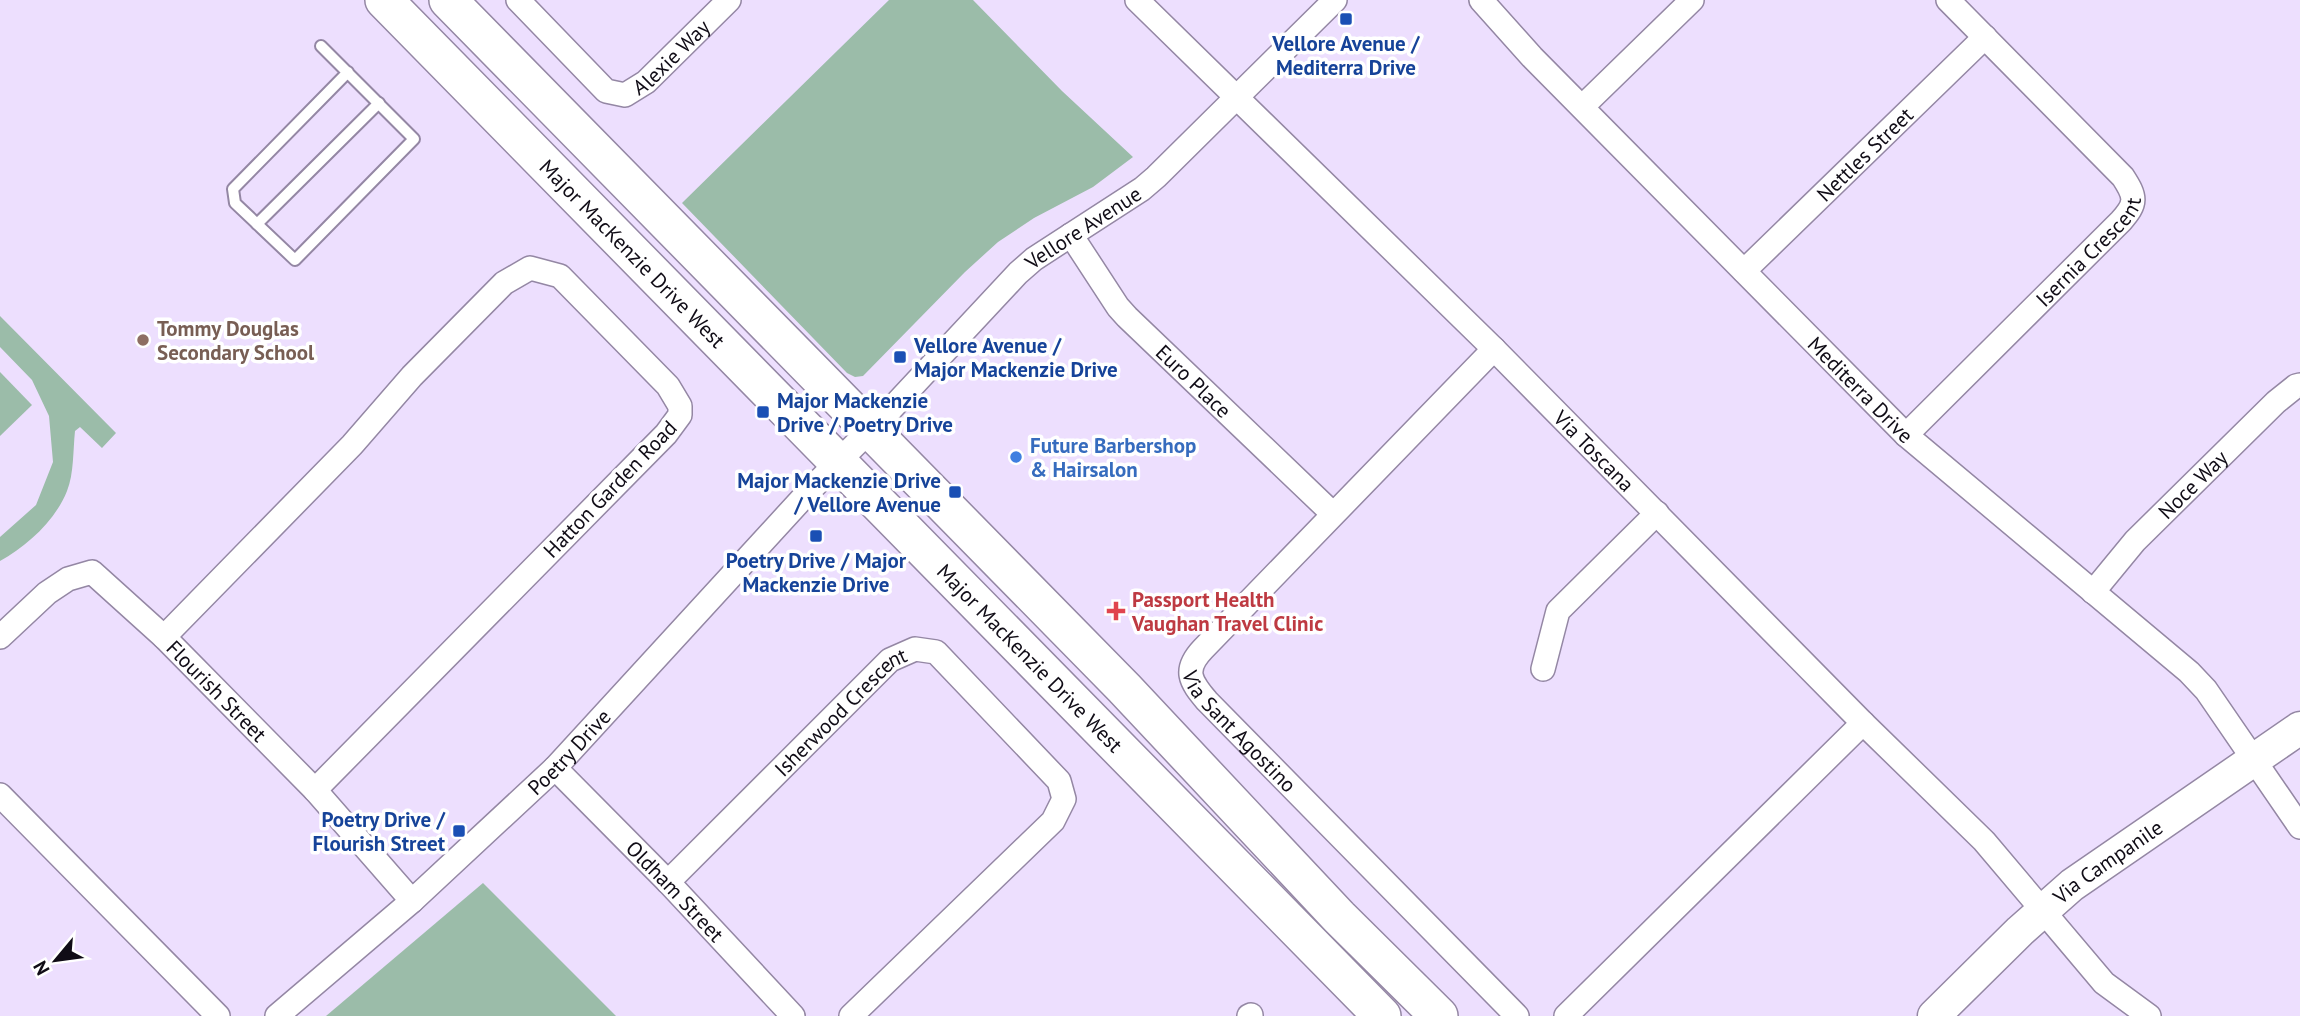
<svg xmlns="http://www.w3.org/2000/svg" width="2300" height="1016" font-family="'PT Sans',sans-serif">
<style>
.green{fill:#9bbca9}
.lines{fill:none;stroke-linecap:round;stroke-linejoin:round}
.lane-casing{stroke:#9487a4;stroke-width:14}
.street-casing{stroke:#9487a4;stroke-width:26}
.secondary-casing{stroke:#9487a4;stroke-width:35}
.primary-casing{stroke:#9487a4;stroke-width:40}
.lane{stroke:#fff;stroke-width:10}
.street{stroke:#fff;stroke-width:23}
.secondary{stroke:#fff;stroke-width:32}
.primary{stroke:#fff;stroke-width:37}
.transit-dot{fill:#1a4fb4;stroke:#fff;stroke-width:2.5}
.education-dot{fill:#8d6e63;stroke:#fff;stroke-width:2.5}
.shop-dot{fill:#3f7fe0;stroke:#fff;stroke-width:2.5}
.health-dot{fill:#e0444e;stroke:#fff;stroke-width:2.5}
.labels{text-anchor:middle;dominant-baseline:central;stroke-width:7;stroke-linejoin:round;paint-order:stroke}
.transit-label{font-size:21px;font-weight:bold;fill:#164399;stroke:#fff}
.street-label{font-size:21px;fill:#100c16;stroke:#fff}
.education-label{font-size:21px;font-weight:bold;fill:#785e54;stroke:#fff;text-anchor:start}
.shop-label{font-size:21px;font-weight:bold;fill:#366cbe;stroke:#fff;text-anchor:start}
.health-label{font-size:21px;font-weight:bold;fill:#be3a42;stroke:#fff;text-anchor:start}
</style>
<rect width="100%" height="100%" fill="#eddffe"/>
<g class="green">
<path d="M 889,0 L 973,0 L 1062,91 L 1133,157 L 1093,187 L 1034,218 L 998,242 L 965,272 L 863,376 L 855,377 L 847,373 L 682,203 Z"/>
<path d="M 0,316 L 116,433 L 102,448 L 80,427 L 75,431 C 73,450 74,474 67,491 C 55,521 27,546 0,561 L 0,537 L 36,505 L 53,462 L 49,416 L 32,380 L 0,347 Z"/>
<path d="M 0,372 L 32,405 L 0,436 Z"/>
<path d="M 483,883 L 616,1016 L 326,1016 Z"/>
</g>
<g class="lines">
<defs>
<g id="lane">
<path d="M 321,46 L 414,139 L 295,260 L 235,203 L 233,189 L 348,72"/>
<path d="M 257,224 L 379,103"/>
</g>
<g id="street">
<path id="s1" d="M 518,0 L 606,91 L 625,95 L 646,82 L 729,0"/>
<path id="s2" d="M 1137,0 L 1494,349 L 1863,723 L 1984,841 L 2104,983 L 2149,1016"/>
<path id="s3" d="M 1481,0 L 1532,57 L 1906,435 L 2189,672 L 2206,690 L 2300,827"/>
<path d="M 1582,107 L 1692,0"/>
<path id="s4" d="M 1071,235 L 1118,307 L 1127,317 L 1333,514"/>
<path id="s5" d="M 1744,271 L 1985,37"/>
<path id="s6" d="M 1494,349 L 1203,649 C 1183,670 1190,681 1207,701 L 1517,1016"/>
<path id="s7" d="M 1906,435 L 2121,221 C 2137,203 2136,197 2123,177 L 1948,0"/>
<path id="s8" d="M 2093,592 L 2135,541 L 2276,402 L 2296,386 L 2300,385"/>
<path id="s9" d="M 0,637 L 47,593 L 68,579 L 92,572 L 164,637 L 315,790 L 412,901"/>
<path d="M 164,637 L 352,445 L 412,376 L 504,283 L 530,268 L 560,276 L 668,386 L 680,406 L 680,415 L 666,434 L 315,790"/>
<path d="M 1543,669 L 1558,611 L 1657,513"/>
<path id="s10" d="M 555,768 L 668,882 L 793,1016"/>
<path d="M 0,795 L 218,1016"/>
<path id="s11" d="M 668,882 L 890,660 L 915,649 L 936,652 L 1059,781 L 1064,799 L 1053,821 L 851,1016"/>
<path id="s12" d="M 277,1016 L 412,901 L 555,768 L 811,489 L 892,408 L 1018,273 L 1034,259 L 1142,189 L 1156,177 L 1335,0"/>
<path d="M 1249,1016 L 1251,1015"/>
<path d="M 1566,1016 L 1863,723"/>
</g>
<g id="secondary">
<path id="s13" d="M 1934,1016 L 2020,931 L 2072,885 L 2300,728"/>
</g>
<g id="primary">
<path id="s14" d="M 384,0 L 1382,1016"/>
<path d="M 448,0 L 1124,688 L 1339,917 L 1439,1016"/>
</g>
</defs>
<use href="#lane" class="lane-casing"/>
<use href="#street" class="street-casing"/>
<use href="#secondary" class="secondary-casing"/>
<use href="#primary" class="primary-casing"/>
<use href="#lane" class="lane"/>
<use href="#street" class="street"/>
<use href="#secondary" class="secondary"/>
<use href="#primary" class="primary"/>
</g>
<g class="transit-dot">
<rect x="1339" y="12" width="14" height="14" rx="3.5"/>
<rect x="893" y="350" width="14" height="14" rx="3.5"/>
<rect x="756" y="405" width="14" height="14" rx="3.5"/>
<rect x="948" y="485" width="14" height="14" rx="3.5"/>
<rect x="809" y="529" width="14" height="14" rx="3.5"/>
<rect x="452" y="824" width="14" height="14" rx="3.5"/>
</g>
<circle class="education-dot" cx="143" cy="340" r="7"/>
<circle class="shop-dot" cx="1016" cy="457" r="7"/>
<path class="health-dot" d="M1112.5 600.5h7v7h7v7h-7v7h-7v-7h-7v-7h7z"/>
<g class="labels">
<g class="transit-label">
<text x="1346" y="43">Vellore Avenue /<tspan x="1346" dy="24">Mediterra Drive</tspan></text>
<text x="914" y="345" text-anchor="start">Vellore Avenue /<tspan x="914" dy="24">Major Mackenzie Drive</tspan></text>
<text x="777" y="400" text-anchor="start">Major Mackenzie<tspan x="777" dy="24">Drive / Poetry Drive</tspan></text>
<text x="941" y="480" text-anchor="end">Major Mackenzie Drive<tspan x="941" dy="24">/ Vellore Avenue</tspan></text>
<text x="816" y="560">Poetry Drive / Major<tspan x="816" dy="24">Mackenzie Drive</tspan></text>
<text x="445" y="819" text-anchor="end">Poetry Drive /<tspan x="445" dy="24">Flourish Street</tspan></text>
</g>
<g class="street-label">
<text stroke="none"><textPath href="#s1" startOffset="206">Alexie Way</textPath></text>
<text stroke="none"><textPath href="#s5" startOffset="168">Nettles Street</textPath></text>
<text stroke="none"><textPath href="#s12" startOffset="1130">Vellore Avenue</textPath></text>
<text stroke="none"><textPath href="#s7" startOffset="259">Isernia Crescent</textPath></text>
<text stroke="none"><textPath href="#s14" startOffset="355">Major MacKenzie Drive West</textPath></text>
<text stroke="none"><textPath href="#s4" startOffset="192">Euro Place</textPath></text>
<text stroke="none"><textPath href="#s3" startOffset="544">Mediterra Drive</textPath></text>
<text stroke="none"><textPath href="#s2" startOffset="642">Via Toscana</textPath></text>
<text stroke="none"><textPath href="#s8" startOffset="147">Noce Way</textPath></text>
<text transform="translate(610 489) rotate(-46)">Hatton Garden Road</text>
<text stroke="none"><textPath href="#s14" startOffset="922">Major MacKenzie Drive West</textPath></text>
<text stroke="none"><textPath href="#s9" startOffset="287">Flourish Street</textPath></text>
<text stroke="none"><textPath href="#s11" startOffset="243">Isherwood Crescent</textPath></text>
<text stroke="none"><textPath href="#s6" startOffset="522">Via Sant Agostino</textPath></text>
<text stroke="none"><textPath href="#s12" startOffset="394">Poetry Drive</textPath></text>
<text stroke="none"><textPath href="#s13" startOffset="233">Via Campanile</textPath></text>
<text stroke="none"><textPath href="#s10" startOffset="172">Oldham Street</textPath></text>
</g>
<g class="education-label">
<text x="157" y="328">Tommy Douglas<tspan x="157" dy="24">Secondary School</tspan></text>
</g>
<g class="shop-label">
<text x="1030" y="445">Future Barbershop<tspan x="1030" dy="24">&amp; Hairsalon</tspan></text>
</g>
<g class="health-label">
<text x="1132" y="599">Passport Health<tspan x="1132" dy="24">Vaughan Travel Clinic</tspan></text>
</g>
</g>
<g transform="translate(56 960) rotate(241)" stroke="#ffffff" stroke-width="5" paint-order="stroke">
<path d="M0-5L12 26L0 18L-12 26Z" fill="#100c16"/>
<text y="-10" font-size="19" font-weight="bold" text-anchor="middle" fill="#100c16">N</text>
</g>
</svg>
